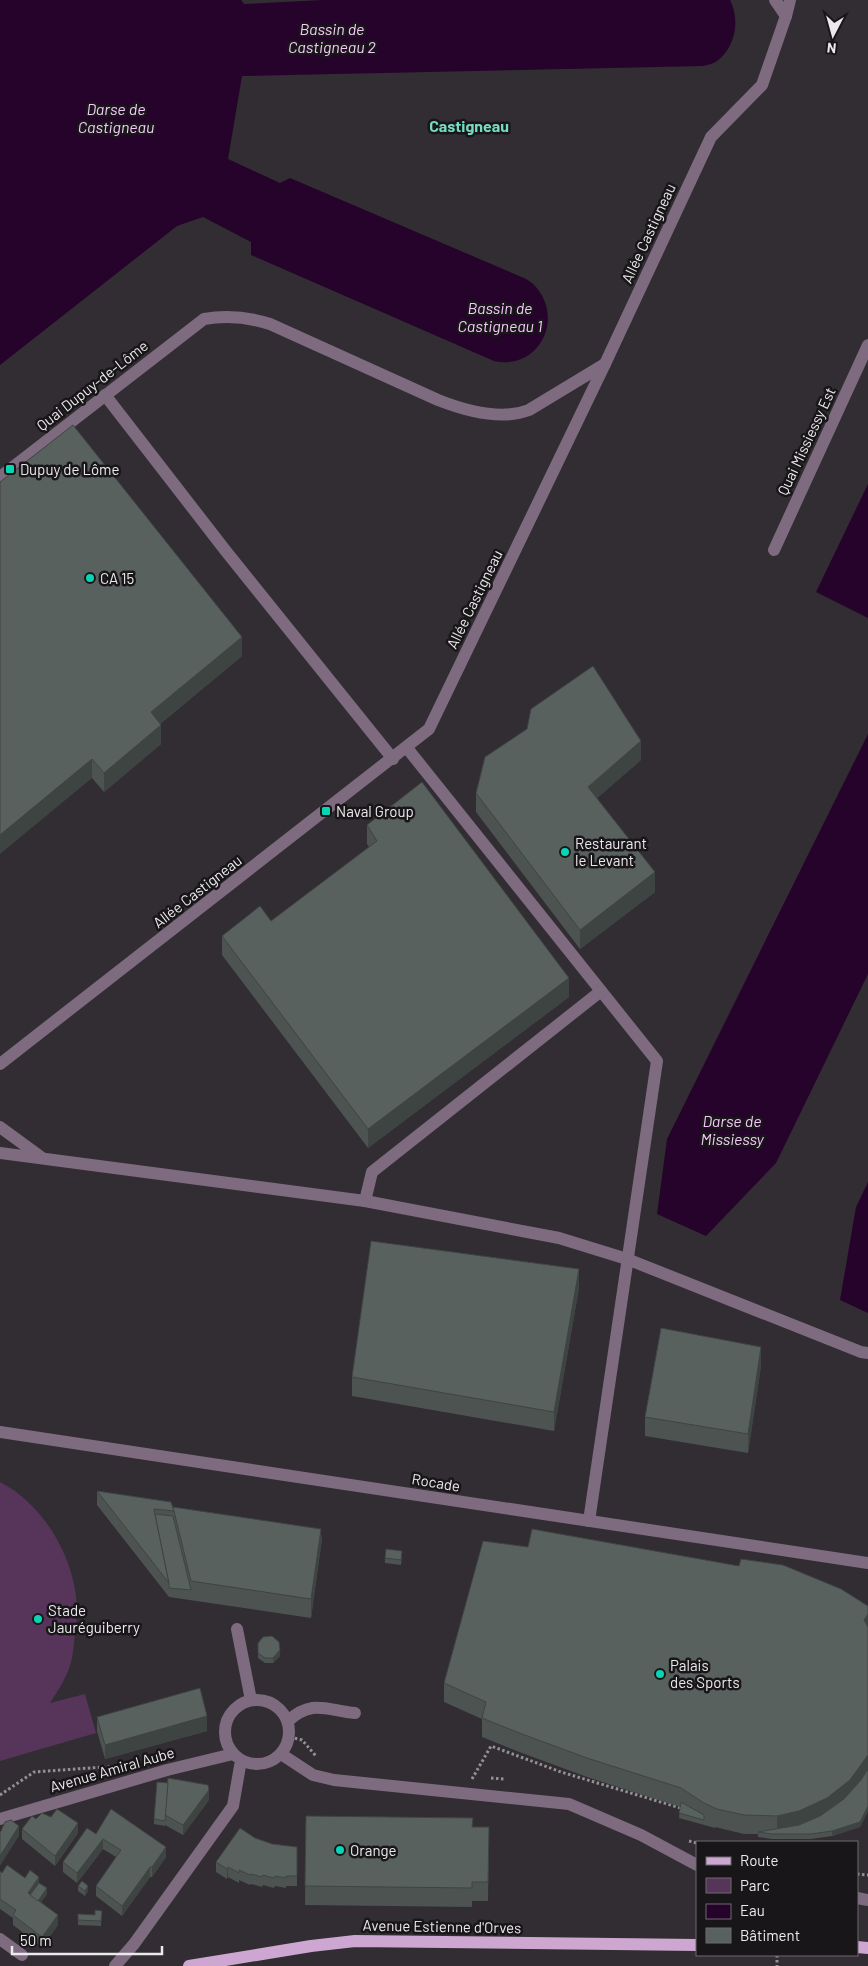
<svg xmlns="http://www.w3.org/2000/svg" width="868" height="1966" font-family="Barlow,sans-serif">
<style>
.green{fill:#57355b}
.water{fill:#26032b}
.lines{fill:none;stroke-linecap:round;stroke-linejoin:round}
.path{stroke:#949194;stroke-width:3;stroke-dasharray:2.5 2.5;stroke-linecap:butt}
.minor{stroke:#7e6b80;stroke-width:12}
.major{stroke:#cda7d1;stroke-width:12}
.wall{fill:#4d5351}
.shaded-wall{fill:#3e4442}
.building{fill:#59615e;stroke:#3e4442}
.poi-dot{fill:#09d5b5;stroke:#181618;stroke-width:2}
.labels{text-anchor:middle;dominant-baseline:central;stroke-width:5;stroke-linejoin:round;paint-order:stroke}
.street-label{font-size:15px;fill:#ece9ec;stroke:#181618}
.poi-label{font-size:15px;fill:#ece9ec;stroke:#181618;text-anchor:start}
.water-label{font-size:16px;font-style:italic;fill:#f8c7fe;stroke:#181618}
.neighbourhood-label{font-size:16px;font-weight:bold;fill:#77dac3;stroke:#181618}
</style>
<rect width="100%" height="100%" fill="#312d32"/>
<path class="green" d="M 0,1482 C 45,1505 77,1561 77,1612 C 77,1622 75,1633 74,1643 C 73,1649 73,1656 71,1662 C 67,1677 59,1689 50,1703 L 85,1694 L 96,1733 L 0,1761 Z"/>
<g class="water">
<path d="M 0,0 L 241,0 L 244,4 L 323,0 L 730,0 C 740,19 736,47 717,61 C 713,64 707,65 703,66 L 242,76 L 228,159 L 280,183 L 290,178 L 524,278 C 528,280 533,283 536,287 C 565,321 537,371 494,361 L 251,255 L 251,242 L 203,217 L 177,226 L 0,365 Z"/>
<path d="M 868,484 L 868,618 L 816,592 Z"/>
<path d="M 868,734 L 868,974 L 776,1163 L 706,1236 L 657,1214 L 667,1139 Z"/>
<path d="M 868,1182 L 868,1313 L 840,1300 L 856,1207 Z"/>
</g>
<g class="lines">
<g class="path">
<path d="M 290,1737 L 302,1740 L 316,1756"/>
<path d="M 491,1778 L 504,1779"/>
<path d="M 472,1779 L 491,1746 L 561,1772 L 684,1809"/>
<path d="M 0,1795 L 34,1772 L 118,1766"/>
<path d="M 689,1841 L 697,1843"/>
<path d="M 857,1874 L 868,1875"/>
<path d="M 777,1955 L 777,1966"/>
</g>
<g class="minor">
<path d="M 775,0 L 786,16"/>
<path d="M 105,395 L 225,550 L 393,759"/>
<path d="M 0,477 L 204,319 C 227,315 248,317 270,324 L 438,400 C 466,411 501,421 529,410 L 605,364"/>
<path d="M 774,550 L 868,345"/>
<path d="M 407,748 L 657,1061 L 589,1521"/>
<path d="M 0,1064 L 429,729 L 605,364 L 711,137 L 762,85 L 786,16 L 790,0"/>
<path d="M 0,1127 L 41,1157"/>
<path d="M 0,1153 L 365,1201 L 559,1238 L 627,1259 L 861,1352 L 868,1353"/>
<path d="M 365,1201 L 372,1172 L 601,991"/>
<path d="M 0,1432 L 868,1563"/>
<path d="M 237,1629 L 251,1700"/>
<circle cx="257" cy="1732" r="32"/>
<path d="M 288,1721 C 312,1699 326,1710 355,1713"/>
<path d="M 281,1754 L 313,1775 L 334,1780 L 569,1804 L 641,1835 L 697,1865"/>
<path d="M 0,1819 L 167,1770 L 233,1754"/>
<path d="M 857,1898 L 868,1900"/>
<path d="M 0,1939 L 22,1955"/>
<path d="M 115,1966 L 134,1944 L 233,1806 L 240,1766 L 242,1761"/>
</g>
<g class="major">
<path d="M 857,1947 L 868,1948"/>
<path d="M 189,1966 L 311,1946 L 355,1941 L 697,1945"/>
</g>
</g>
<g class="wall">
<path d="M 0,482 L 242,656 L 160,724 L 161,744 L 104,792 L 92,778 Z"/>
<path d="M 641,760 L 597,798 L 655,892 L 580,949 L 476,812 L 476,793 Z"/>
<path d="M 367,825 L 569,997 L 368,1148 L 222,955 L 222,936 L 271,921 L 369,847 L 367,844 Z"/>
<path d="M 579,1288 L 554,1431 L 352,1396 L 352,1377 Z"/>
<path d="M 761,1366 L 748,1453 L 645,1436 L 645,1417 Z"/>
<path d="M 97,1491 L 172,1507 L 321,1534 L 322,1539 L 311,1618 L 169,1597 L 97,1505 Z"/>
<path d="M 402,1556 L 401,1565 L 385,1563 L 385,1558 Z"/>
<path d="M 868,1606 L 868,1811 L 860,1827 L 832,1836 L 811,1839 L 772,1839 L 758,1837 L 758,1834 L 744,1834 L 715,1827 L 715,1828 L 679,1818 L 680,1807 L 587,1777 L 522,1753 L 482,1737 L 482,1719 L 444,1702 L 444,1683 Z"/>
<path d="M 258,1643 L 280,1656 L 273,1663 L 265,1663 L 258,1658 Z"/>
<path d="M 97,1717 L 207,1731 L 105,1759 L 97,1731 Z"/>
<path d="M 209,1800 L 183,1835 L 165,1825 L 165,1826 L 154,1824 L 154,1819 Z"/>
<path d="M 306,1816 L 472,1827 L 489,1827 L 488,1901 L 472,1901 L 472,1907 L 305,1905 Z"/>
<path d="M 22,1829 L 78,1833 L 55,1866 L 22,1839 Z"/>
<path d="M 96,1834 L 166,1857 L 152,1877 L 150,1877 L 122,1916 L 96,1896 L 96,1886 L 116,1857 L 103,1849 L 77,1883 L 63,1872 L 63,1862 Z"/>
<path d="M 255,1838 L 272,1844 L 297,1847 L 297,1886 L 286,1886 L 286,1888 L 275,1886 L 274,1888 L 263,1885 L 262,1887 L 251,1884 L 250,1885 L 239,1880 L 239,1883 L 228,1877 L 227,1879 L 216,1872 L 216,1862 Z"/>
<path d="M 0,1871 L 2,1873 L 25,1878 L 39,1883 L 47,1894 L 41,1902 L 58,1925 L 42,1947 L 13,1925 L 13,1918 L 0,1909 Z"/>
<path d="M 78,1886 L 88,1891 L 85,1896 L 78,1891 Z"/>
<path d="M 102,1911 L 101,1926 L 78,1925 L 78,1914 L 95,1915 Z"/>
</g>
<g class="shaded-wall">
<path d="M 242,637 L 242,656 L 151,731 L 151,712 Z"/>
<path d="M 161,725 L 161,744 L 104,792 L 104,773 Z"/>
<path d="M 641,741 L 641,760 L 588,806 L 588,787 Z"/>
<path d="M 92,759 L 92,778 L 0,854 L 0,835 Z"/>
<path d="M 655,872 L 655,892 L 580,949 L 580,930 Z"/>
<path d="M 569,978 L 569,997 L 368,1148 L 368,1129 Z"/>
<path d="M 579,1269 L 579,1288 L 554,1431 L 554,1412 Z"/>
<path d="M 761,1347 L 761,1366 L 748,1453 L 748,1434 Z"/>
<path d="M 321,1529 L 321,1543 L 322,1534 L 322,1539 L 311,1618 L 311,1599 Z"/>
<path d="M 868,1614 L 868,1633 L 864,1620 Z"/>
<path d="M 280,1650 L 280,1656 L 273,1663 L 273,1658 Z"/>
<path d="M 207,1716 L 207,1731 L 105,1759 L 105,1745 Z"/>
<path d="M 868,1755 L 868,1774 L 827,1817 L 777,1835 L 777,1816 Z"/>
<path d="M 209,1790 L 209,1800 L 183,1835 L 183,1825 Z"/>
<path d="M 868,1806 L 868,1811 L 860,1827 L 832,1836 L 832,1831 Z"/>
<path d="M 78,1823 L 78,1833 L 55,1866 L 55,1856 Z"/>
<path d="M 19,1826 L 19,1836 L 0,1866 L 0,1856 Z"/>
<path d="M 103,1839 L 103,1849 L 77,1883 L 77,1873 Z"/>
<path d="M 166,1847 L 166,1857 L 152,1877 L 152,1867 Z"/>
<path d="M 150,1867 L 150,1877 L 122,1916 L 122,1906 Z"/>
<path d="M 228,1867 L 228,1877 L 227,1879 L 227,1869 Z"/>
<path d="M 39,1877 L 39,1887 L 30,1900 L 28,1893 Z"/>
<path d="M 88,1886 L 88,1891 L 85,1896 L 85,1891 Z"/>
<path d="M 47,1888 L 47,1894 L 36,1909 L 36,1904 Z"/>
<path d="M 58,1915 L 58,1925 L 42,1947 L 42,1937 Z"/>
</g>
<g class="building">
<path d="M 73,425 L 242,637 L 151,712 L 161,725 L 104,773 L 92,759 L 0,835 L 0,482 Z"/>
<path d="M 593,666 L 641,741 L 588,787 L 655,872 L 580,930 L 476,793 L 485,757 L 527,729 L 531,709 Z"/>
<path d="M 422,782 L 569,978 L 368,1129 L 222,936 L 260,906 L 271,921 L 377,841 L 367,825 Z"/>
<path d="M 371,1241 L 579,1269 L 554,1412 L 352,1377 Z"/>
<path d="M 661,1328 L 761,1347 L 748,1434 L 645,1417 Z"/>
<path d="M 97,1491 L 171,1502 L 174,1511 L 154,1509 L 169,1583 Z"/>
<path d="M 173,1507 L 321,1529 L 311,1599 L 191,1581 Z"/>
<path d="M 155,1514 L 173,1516 L 191,1590 L 169,1588 L 169,1583 Z"/>
<path d="M 532,1529 L 739,1566 L 741,1559 L 783,1565 L 841,1589 L 868,1606 L 868,1614 L 864,1620 L 868,1627 L 868,1755 L 850,1780 L 827,1798 L 799,1811 L 777,1816 L 744,1815 L 717,1809 L 704,1803 L 681,1788 L 587,1758 L 522,1734 L 482,1718 L 486,1702 L 444,1683 L 483,1541 L 528,1547 Z"/>
<path d="M 386,1549 L 402,1551 L 401,1560 L 385,1558 Z"/>
<path d="M 272,1636 L 279,1642 L 280,1650 L 273,1658 L 265,1658 L 258,1653 L 258,1643 L 263,1637 Z"/>
<path d="M 200,1688 L 207,1716 L 105,1745 L 97,1717 Z"/>
<path d="M 868,1769 L 868,1806 L 860,1822 L 832,1831 L 811,1834 L 772,1834 L 758,1832 L 799,1825 L 820,1816 L 844,1799 L 861,1780 Z"/>
<path d="M 168,1778 L 208,1785 L 209,1790 L 183,1825 L 165,1815 Z"/>
<path d="M 157,1782 L 168,1783 L 165,1821 L 154,1819 Z"/>
<path d="M 681,1802 L 704,1815 L 704,1820 L 679,1813 Z"/>
<path d="M 57,1809 L 78,1823 L 55,1856 L 22,1829 L 32,1816 L 36,1819 L 42,1813 L 51,1817 Z"/>
<path d="M 111,1809 L 166,1847 L 152,1867 L 150,1867 L 122,1906 L 96,1886 L 121,1850 L 103,1839 L 77,1873 L 63,1862 L 87,1828 L 96,1834 Z"/>
<path d="M 306,1816 L 473,1818 L 472,1827 L 489,1827 L 488,1882 L 472,1882 L 472,1888 L 305,1886 Z"/>
<path d="M 11,1820 L 19,1826 L 0,1856 L 0,1833 L 5,1822 Z"/>
<path d="M 240,1828 L 255,1838 L 272,1844 L 297,1847 L 297,1876 L 286,1876 L 286,1878 L 275,1876 L 274,1878 L 263,1875 L 262,1877 L 251,1874 L 250,1875 L 239,1870 L 239,1873 L 228,1867 L 227,1869 L 216,1862 Z"/>
<path d="M 7,1865 L 25,1878 L 30,1870 L 39,1877 L 28,1893 L 58,1915 L 42,1937 L 13,1915 L 16,1910 L 0,1899 L 0,1871 L 2,1873 Z"/>
<path d="M 82,1881 L 88,1886 L 85,1891 L 78,1886 Z"/>
<path d="M 39,1883 L 47,1888 L 38,1901 L 30,1895 Z"/>
<path d="M 95,1910 L 102,1911 L 101,1921 L 78,1920 L 78,1914 L 95,1915 Z"/>
</g>
<g class="poi-dot">
<rect x="5" y="464" width="10" height="10" rx="2.5"/>
<circle cx="90" cy="578" r="5"/>
<rect x="321" y="806" width="10" height="10" rx="2.5"/>
<circle cx="565" cy="852" r="5"/>
<circle cx="38" cy="1619" r="5"/>
<circle cx="660" cy="1674" r="5"/>
<circle cx="340" cy="1850" r="5"/>
</g>
<g class="labels">
<g class="street-label">
<text transform="translate(648 233) rotate(-65)">Allée Castigneau</text>
<text transform="translate(92 385) rotate(-38)">Quai Dupuy-de-Lôme</text>
<text transform="translate(806 441) rotate(-65)">Quai Missiessy Est</text>
<text transform="translate(474 599) rotate(-64)">Allée Castigneau</text>
<text transform="translate(197 891) rotate(-38)">Allée Castigneau</text>
<text transform="translate(436 1482) rotate(9)">Rocade</text>
<text transform="translate(112 1769) rotate(-16)">Avenue Amiral Aube</text>
<text transform="translate(442 1926) rotate(1)">Avenue Estienne d'Orves</text>
</g>
<g class="poi-label">
<text x="20" y="469">Dupuy de Lôme</text>
<text x="100" y="578">CA 15</text>
<text x="336" y="811">Naval Group</text>
<text x="575" y="843">Restaurant<tspan x="575" dy="17">le Levant</tspan></text>
<text x="48" y="1610">Stade<tspan x="48" dy="17">Jauréguiberry</tspan></text>
<text x="670" y="1665">Palais<tspan x="670" dy="17">des Sports</tspan></text>
<text x="350" y="1850">Orange</text>
</g>
<g class="water-label">
<text x="332" y="28">Bassin de<tspan x="332" dy="18">Castigneau 2</tspan></text>
<text x="116" y="108">Darse de<tspan x="116" dy="18">Castigneau</tspan></text>
<text x="500" y="307">Bassin de<tspan x="500" dy="18">Castigneau 1</tspan></text>
<text x="732" y="1120">Darse de<tspan x="732" dy="18">Missiessy</tspan></text>
</g>
<g class="neighbourhood-label">
<text x="469" y="125">Castigneau</text>
</g>
</g>
<rect x="696" y="1841" width="162" height="115" fill="#181618" stroke="#6d6a6d"/>
<rect x="706" y="1857" width="25" height="8" fill="#cda7d1" stroke="#6d6a6d"/>
<text x="740" y="1866" font-size="15" fill="#ece9ec">Route</text>
<rect x="706" y="1878" width="25" height="15" fill="#57355b" stroke="#6d6a6d"/>
<text x="740" y="1891" font-size="15" fill="#ece9ec">Parc</text>
<rect x="706" y="1904" width="25" height="15" fill="#26032b" stroke="#6d6a6d"/>
<text x="740" y="1916" font-size="15" fill="#ece9ec">Eau</text>
<rect x="706" y="1928" width="25" height="15" fill="#59615e" stroke="#6d6a6d"/>
<text x="740" y="1941" font-size="15" fill="#ece9ec">Bâtiment</text>
<g transform="translate(833 35) rotate(186)" stroke="#181618" stroke-width="4" paint-order="stroke">
<path d="M0-4L9 19L0 12L-9 19Z" fill="#ece9ec"/>
<text y="-8" font-size="14" font-weight="bold" text-anchor="middle" fill="#ece9ec">N</text>
</g>
<path d="M12 1946v8h150v-8" fill="none" stroke="#ece9ec" stroke-width="2.5"/>
<text x="20" y="1946" font-size="15" fill="#ece9ec" stroke="#181618" stroke-width="4" paint-order="stroke">50 m</text>
</svg>
